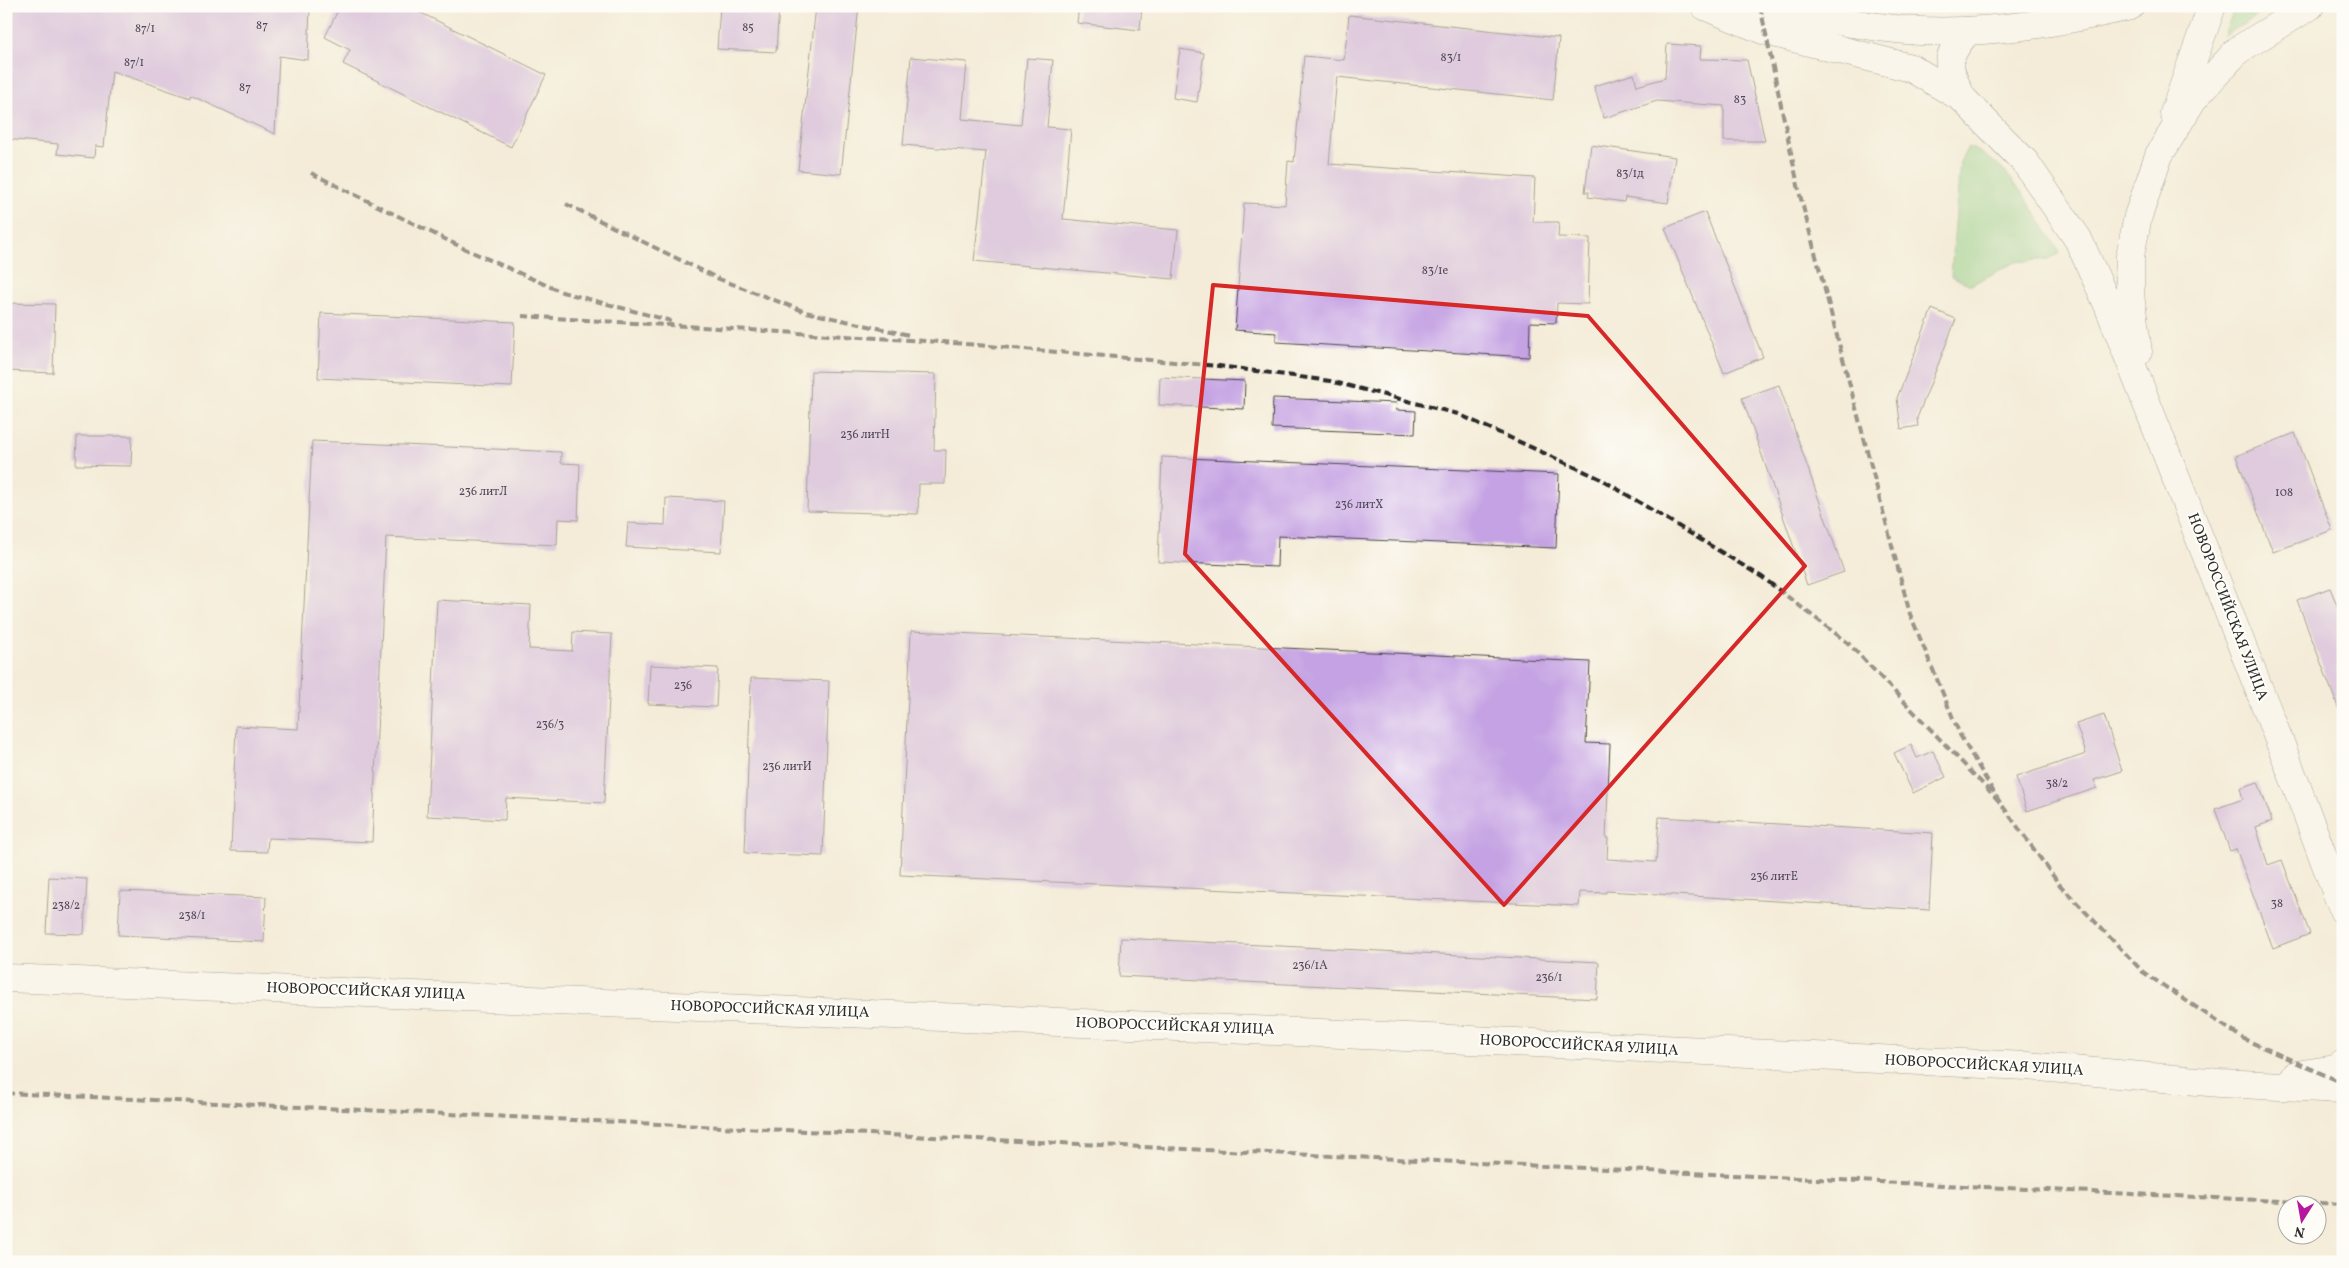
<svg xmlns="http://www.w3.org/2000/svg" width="2349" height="1268" font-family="Vollkorn,serif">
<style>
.green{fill:#8dce86;stroke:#5c7c58}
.building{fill:#c5a2e3}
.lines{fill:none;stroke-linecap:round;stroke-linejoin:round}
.tertiary-casing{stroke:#494845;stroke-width:29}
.secondary-casing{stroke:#494845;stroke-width:29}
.tertiary{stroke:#fff;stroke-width:28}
.secondary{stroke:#fff;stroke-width:28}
.rail{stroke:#2b2b2b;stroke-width:4;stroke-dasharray:8 4;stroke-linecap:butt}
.marked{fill:none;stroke:#d62828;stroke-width:4;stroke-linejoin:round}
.labels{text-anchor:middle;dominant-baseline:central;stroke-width:4.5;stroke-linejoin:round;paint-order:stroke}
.number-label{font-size:12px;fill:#524959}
.street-label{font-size:15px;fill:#2b2b2b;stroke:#fdfcf7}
</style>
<rect width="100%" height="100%" fill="#fdfcf7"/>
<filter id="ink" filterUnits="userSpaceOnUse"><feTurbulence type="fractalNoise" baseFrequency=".02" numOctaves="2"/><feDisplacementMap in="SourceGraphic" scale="10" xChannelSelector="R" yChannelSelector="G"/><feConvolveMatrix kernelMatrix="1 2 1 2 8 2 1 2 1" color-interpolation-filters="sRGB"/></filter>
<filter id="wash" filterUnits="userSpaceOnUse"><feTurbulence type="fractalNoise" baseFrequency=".0096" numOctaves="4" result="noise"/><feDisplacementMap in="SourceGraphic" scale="20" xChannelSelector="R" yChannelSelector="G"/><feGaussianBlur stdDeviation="1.12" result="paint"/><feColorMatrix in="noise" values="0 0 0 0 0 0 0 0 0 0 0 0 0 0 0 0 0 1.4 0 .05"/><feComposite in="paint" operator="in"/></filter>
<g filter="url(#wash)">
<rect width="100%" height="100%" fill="#f4ecd8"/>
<g class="green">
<path d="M 2235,6 L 2273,6 L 2224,36 Z"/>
<path d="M 1968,147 C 2012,163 2036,216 2060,253 L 2049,259 L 2015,262 L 1971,285 L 1951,276 L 1960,162 Z"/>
</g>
<g id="blocks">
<g class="building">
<path d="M 6,6 L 310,6 L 308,60 L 279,56 L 275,134 L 190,95 L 190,98 L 112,71 L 104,147 L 95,146 L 94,158 L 57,154 L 58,144 L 6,139 Z"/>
<path d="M 340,6 L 407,6 L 546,75 L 511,147 L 343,64 L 350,50 L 325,37 Z"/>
<path d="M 720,6 L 779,6 L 776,52 L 717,49 Z"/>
<path d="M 816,6 L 859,6 L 841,174 L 798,170 Z"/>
<path d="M 1079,6 L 1142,6 L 1140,30 L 1077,23 Z"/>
<path d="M 1349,15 L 1559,38 L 1553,100 L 1337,77 L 1329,164 L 1535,178 L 1533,222 L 1559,222 L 1558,237 L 1590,238 L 1588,304 L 1557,303 L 1556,323 L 1530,322 L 1529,357 L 1276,342 L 1276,333 L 1235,330 L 1244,203 L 1285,205 L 1288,161 L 1294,162 L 1304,56 L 1344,60 Z"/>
<path d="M 1667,44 L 1701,46 L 1700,59 L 1747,60 L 1765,141 L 1724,141 L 1724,106 L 1657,101 L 1604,118 L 1594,86 L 1634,74 L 1637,86 L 1665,78 Z"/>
<path d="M 1180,49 L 1204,53 L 1197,102 L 1173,98 Z"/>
<path d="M 911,57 L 967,62 L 962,119 L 1021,125 L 1027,58 L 1053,60 L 1047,127 L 1071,129 L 1063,219 L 1178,230 L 1173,279 L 974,261 L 986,152 L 903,145 Z"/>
<path d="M 1591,145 L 1675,157 L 1668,203 L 1625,197 L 1624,202 L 1588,197 L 1589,192 L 1585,192 Z"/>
<path d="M 1705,212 L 1763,357 L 1724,373 L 1665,228 Z"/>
<path d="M 6,303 L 55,304 L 53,373 L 6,371 Z"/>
<path d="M 1932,309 L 1956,319 L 1917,418 L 1918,426 L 1901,429 L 1897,398 Z"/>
<path d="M 321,313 L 515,322 L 512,387 L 318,378 Z"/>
<path d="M 811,371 L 936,374 L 934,450 L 946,450 L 945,484 L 919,484 L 918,514 L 807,511 Z"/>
<path d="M 1160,377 L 1245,381 L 1244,409 L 1159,405 Z"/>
<path d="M 1779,385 L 1844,572 L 1807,585 L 1742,398 Z"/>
<path d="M 1273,398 L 1397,403 L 1396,410 L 1416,411 L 1415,434 L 1272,428 Z"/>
<path d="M 2295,433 L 2332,530 L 2273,552 L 2236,456 Z"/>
<path d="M 77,436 L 132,436 L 131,466 L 76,465 Z"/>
<path d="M 312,441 L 561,452 L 561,463 L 580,464 L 578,520 L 558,519 L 557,545 L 386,537 L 372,842 L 268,838 L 267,852 L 231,851 L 236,726 L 298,729 Z"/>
<path d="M 1162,457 L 1559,474 L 1556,548 L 1278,536 L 1277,567 L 1158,562 Z"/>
<path d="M 666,498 L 724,501 L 721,552 L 626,547 L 628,523 L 665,525 Z"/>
<path d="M 2330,588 L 2343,620 L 2341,715 L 2297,600 Z"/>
<path d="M 437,600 L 531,605 L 529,649 L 572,651 L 573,632 L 612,634 L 604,803 L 506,798 L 505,820 L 427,816 Z"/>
<path d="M 911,631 L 1590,662 L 1586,743 L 1610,744 L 1606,838 L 1608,838 L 1607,859 L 1656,862 L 1659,817 L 1933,833 L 1929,910 L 1606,891 L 1606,893 L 1580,892 L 1579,906 L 900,875 Z"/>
<path d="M 650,665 L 718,668 L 716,707 L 648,704 Z"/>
<path d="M 751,678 L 829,681 L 823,856 L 745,853 Z"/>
<path d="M 2104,715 L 2122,771 L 2094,780 L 2097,788 L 2027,811 L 2016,777 L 2086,754 L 2076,724 Z"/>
<path d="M 1911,745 L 1917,758 L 1933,751 L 1946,777 L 1913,793 L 1894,753 Z"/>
<path d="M 2258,782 L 2272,821 L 2256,827 L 2268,865 L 2282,860 L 2310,934 L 2273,948 L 2236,849 L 2230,851 L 2215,809 L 2243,799 L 2240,788 Z"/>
<path d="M 49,877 L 87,879 L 84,934 L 46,933 Z"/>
<path d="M 120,891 L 266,897 L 264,942 L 118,935 Z"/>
<path d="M 1121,938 L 1599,962 L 1597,999 L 1119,976 Z"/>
</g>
</g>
</g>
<g filter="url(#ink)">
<use href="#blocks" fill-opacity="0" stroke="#494845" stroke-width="1"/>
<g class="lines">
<defs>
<g id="tertiary">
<path d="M 6,978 L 1299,1032 L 2027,1066 L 2220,1083 L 2343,1089"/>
<path d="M 2296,1075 L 2336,1069 L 2343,1064"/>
</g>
<g id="secondary">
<path d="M 1705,6 L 1766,31 L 1911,68 L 1962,98 L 2025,162 L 2078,239 L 2108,305 L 2286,758 L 2343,910"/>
<path d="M 1759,6 C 1812,15 1865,28 1920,31 C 1991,34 2061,22 2130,6"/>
<path d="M 1962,98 C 1947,67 1943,59 1968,31"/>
<path d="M 2174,113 L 2212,6"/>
<path d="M 2138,352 L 2130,295 L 2130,256 L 2138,216 L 2159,155 L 2193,99 L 2238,50 L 2310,6"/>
</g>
</defs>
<use href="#tertiary" class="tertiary-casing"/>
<use href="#secondary" class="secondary-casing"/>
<use href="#tertiary" class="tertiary"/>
<use href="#secondary" class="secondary"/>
<g class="rail">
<path d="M 1760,6 L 1800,195 L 1910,614 L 1960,735 L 1999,801 L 2059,884 L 2143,972 L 2244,1039 L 2343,1083"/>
<path d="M 311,173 L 463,248 L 562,292 L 671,321"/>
<path d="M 566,204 L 719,279 L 806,312 L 909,335"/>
<path d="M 522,316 L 943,342 L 1219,366 L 1330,381 L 1458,414 L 1601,479 L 1762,577 L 1848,643 L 1999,801"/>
<path d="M 6,1093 L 2343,1204"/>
</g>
</g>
</g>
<path d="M0 0H2349V1268H0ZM 1213,285 L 1588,316 L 1805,566 L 1504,905 L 1185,554 Z" fill="#f4ecd8" fill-opacity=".55" fill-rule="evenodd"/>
<path class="marked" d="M 1213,285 L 1588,316 L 1805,566 L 1504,905 L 1185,554 Z"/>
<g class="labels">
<g class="number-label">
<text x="262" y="26">87</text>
<text x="748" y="28">85</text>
<text x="145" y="29">87/1</text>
<text x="1451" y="58">83/1</text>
<text x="134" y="63">87/1</text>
<text x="245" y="88">87</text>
<text x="1740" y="100">83</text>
<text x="1630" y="174">83/1д</text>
<text x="1435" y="271">83/1е</text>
<text x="865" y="435">236 литН</text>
<text x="483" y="492">236 литЛ</text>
<text x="2284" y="493">108</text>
<text x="1359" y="505">236 литХ</text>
<text x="683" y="686">236</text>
<text x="550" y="725">236/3</text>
<text x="787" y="767">236 литИ</text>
<text x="2057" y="784">38/2</text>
<text x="1774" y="877">236 литЕ</text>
<text x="2277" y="904">38</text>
<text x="66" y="906">238/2</text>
<text x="192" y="916">238/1</text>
<text x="1310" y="966">236/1А</text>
<text x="1549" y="978">236/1</text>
</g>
<g class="street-label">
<text transform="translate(2227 607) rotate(69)">НОВОРОССИЙСКАЯ УЛИЦА</text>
<text transform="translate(366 992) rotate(2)">НОВОРОССИЙСКАЯ УЛИЦА</text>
<text transform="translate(770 1010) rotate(2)">НОВОРОССИЙСКАЯ УЛИЦА</text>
<text transform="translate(1175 1027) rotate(2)">НОВОРОССИЙСКАЯ УЛИЦА</text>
<text transform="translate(1579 1046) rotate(3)">НОВОРОССИЙСКАЯ УЛИЦА</text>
<text transform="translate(1984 1066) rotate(3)">НОВОРОССИЙСКАЯ УЛИЦА</text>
</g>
</g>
<rect width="2349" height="1268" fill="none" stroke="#fdfcf7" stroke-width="25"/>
<g transform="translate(2302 1220) rotate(191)"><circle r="24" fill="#fdfcf7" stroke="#a9a8a5"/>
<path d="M0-4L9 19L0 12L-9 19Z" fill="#b5179e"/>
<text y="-8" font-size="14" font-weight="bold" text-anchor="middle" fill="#2b2b2b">N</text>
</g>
</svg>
